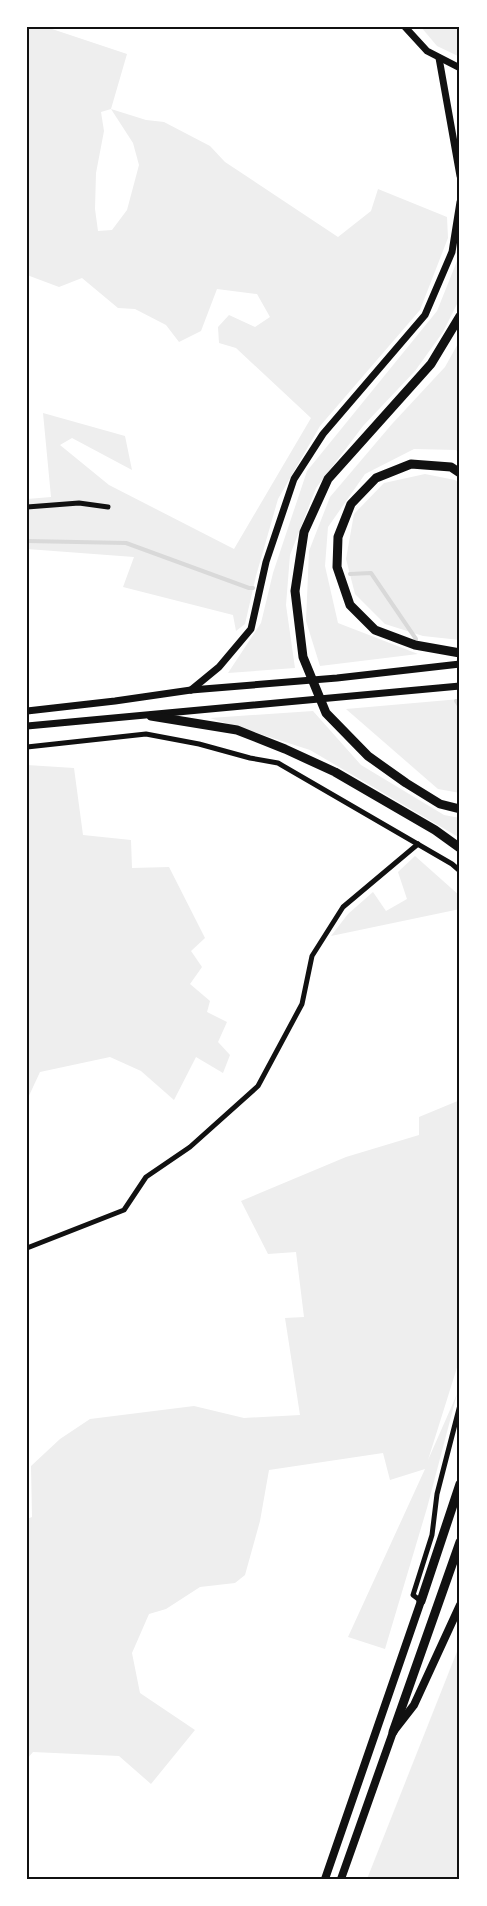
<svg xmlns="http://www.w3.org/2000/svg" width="487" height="1906" font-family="'Sofia Sans Condensed',sans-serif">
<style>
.green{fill:#eee;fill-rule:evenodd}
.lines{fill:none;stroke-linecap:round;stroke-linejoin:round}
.stream{stroke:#d9d9d9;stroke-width:4}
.minor{stroke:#111;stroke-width:5}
.tertiary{stroke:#111;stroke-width:7}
.secondary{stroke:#111;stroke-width:8}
.trunk{stroke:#111;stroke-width:9}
.neatline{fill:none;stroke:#111;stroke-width:2}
</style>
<rect width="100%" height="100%" fill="#fff"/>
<g class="green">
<path d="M 27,27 L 46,27 L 127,54 L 111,109 L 146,120 L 164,122 L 210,146 L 225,162 L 338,237 L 371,211 L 378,189 L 447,217 L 448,238 L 420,310 L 320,426 L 278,499 L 256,576 L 245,624 L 236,631 L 233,615 L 123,587 L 134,557 L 27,549 L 27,499 L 51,497 L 43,413 L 125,436 L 132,470 L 72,438 L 60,445 L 109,485 L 234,549 L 311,418 L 236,348 L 219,343 L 218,327 L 229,315 L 255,327 L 270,317 L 257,294 L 217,289 L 201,331 L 179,342 L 166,325 L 135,309 L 118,308 L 82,278 L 59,287 L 27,275 ZM 111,109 L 133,143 L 139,165 L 127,210 L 112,230 L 98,231 L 95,209 L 96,173 L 104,131 L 101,112 Z"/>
<path d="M 421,27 L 456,27 L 460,43 L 460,57 L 437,46 Z"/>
<path d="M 460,246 L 460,298 L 443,332 L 415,371 L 363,426 L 316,488 L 290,555 L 286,605 L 295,668 L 228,673 L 261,623 L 273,573 L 307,471 L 437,311 L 459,256 Z"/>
<path d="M 460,340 L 460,453 L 456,450 L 414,449 L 365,474 L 328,527 L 325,566 L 338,623 L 418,654 L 320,666 L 306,621 L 309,551 L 330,497 L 392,424 L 445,367 Z"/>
<path d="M 425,474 L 455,480 L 460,484 L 460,640 L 423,636 L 385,624 L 355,594 L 346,559 L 354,514 L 384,483 Z"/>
<path d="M 460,699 L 460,793 L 438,789 L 346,709 Z"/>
<path d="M 313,711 L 361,765 L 444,815 L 460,818 L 460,838 L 310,750 L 210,718 Z"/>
<path d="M 27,765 L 74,768 L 83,835 L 131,840 L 132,868 L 169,867 L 205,938 L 191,951 L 202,967 L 190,984 L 210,1001 L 207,1012 L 227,1022 L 218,1042 L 230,1055 L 223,1073 L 196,1057 L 174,1100 L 141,1071 L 110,1057 L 40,1072 L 27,1100 Z"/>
<path d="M 415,856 L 460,896 L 460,909 L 331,936 L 348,914 L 373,892 L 386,911 L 407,899 L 398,872 Z"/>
<path d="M 460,1100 L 460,1358 L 428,1460 L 457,1394 L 427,1508 L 385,1649 L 348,1637 L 425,1469 L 390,1480 L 383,1453 L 269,1470 L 260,1521 L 245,1575 L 235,1583 L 200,1587 L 166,1609 L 149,1614 L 132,1653 L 140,1693 L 195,1730 L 151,1784 L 119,1756 L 33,1752 L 27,1759 L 27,1519 L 32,1517 L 31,1466 L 60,1439 L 90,1419 L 194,1406 L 244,1418 L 300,1415 L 285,1318 L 304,1317 L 296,1252 L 268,1254 L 241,1201 L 346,1157 L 419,1135 L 419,1117 Z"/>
<path d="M 460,1644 L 460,1879 L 367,1879 Z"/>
</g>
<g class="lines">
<g class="stream">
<path d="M 27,541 L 126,543 L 249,588 L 253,588"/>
<path d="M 350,574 L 371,573 L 416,639"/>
<path d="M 456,701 L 460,707"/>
</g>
<g class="minor">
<path d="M 27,507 L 79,503 L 108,507"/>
<path d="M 27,747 L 146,734 L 199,744 L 250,758 L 278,763 L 452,864 L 460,871"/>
<path d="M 27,1248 L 124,1210 L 146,1177 L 190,1147 L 258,1086 L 302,1004 L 312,956 L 343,907 L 418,844"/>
<path d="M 421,1601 L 413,1595 L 432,1535 L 437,1494 L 460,1405"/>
</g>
<g class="tertiary">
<path d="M 405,27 L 427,51 L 460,68"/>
<path d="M 439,58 L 460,176"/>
<path d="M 191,690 L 219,667 L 251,629 L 266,562 L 294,479 L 323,434 L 425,315 L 452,252 L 460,202"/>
<path d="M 27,711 L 115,701 L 191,690 L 337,678 L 460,664"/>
<path d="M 27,726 L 460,686"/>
</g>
<g class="secondary">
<path d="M 325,1879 L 421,1601"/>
<path d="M 341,1879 L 393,1732 L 414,1705 L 460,1605"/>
</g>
<g class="trunk">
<path d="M 460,316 L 431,364 L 328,479 L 304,532 L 295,591 L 303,657 L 326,713 L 368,756 L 406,783 L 440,804 L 460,809"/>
<path d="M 460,473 L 451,467 L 411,464 L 376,478 L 351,504 L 338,537 L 337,567 L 350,605 L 375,630 L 415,645 L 460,653"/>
<path d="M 151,716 L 237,730 L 285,749 L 335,772 L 435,830 L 460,848"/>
<path d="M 421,1601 L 460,1484"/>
<path d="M 393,1732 L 460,1542"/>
</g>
</g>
<rect width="487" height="1906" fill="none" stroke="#ffffff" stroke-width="57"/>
<rect x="28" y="28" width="430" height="1850" class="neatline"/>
</svg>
